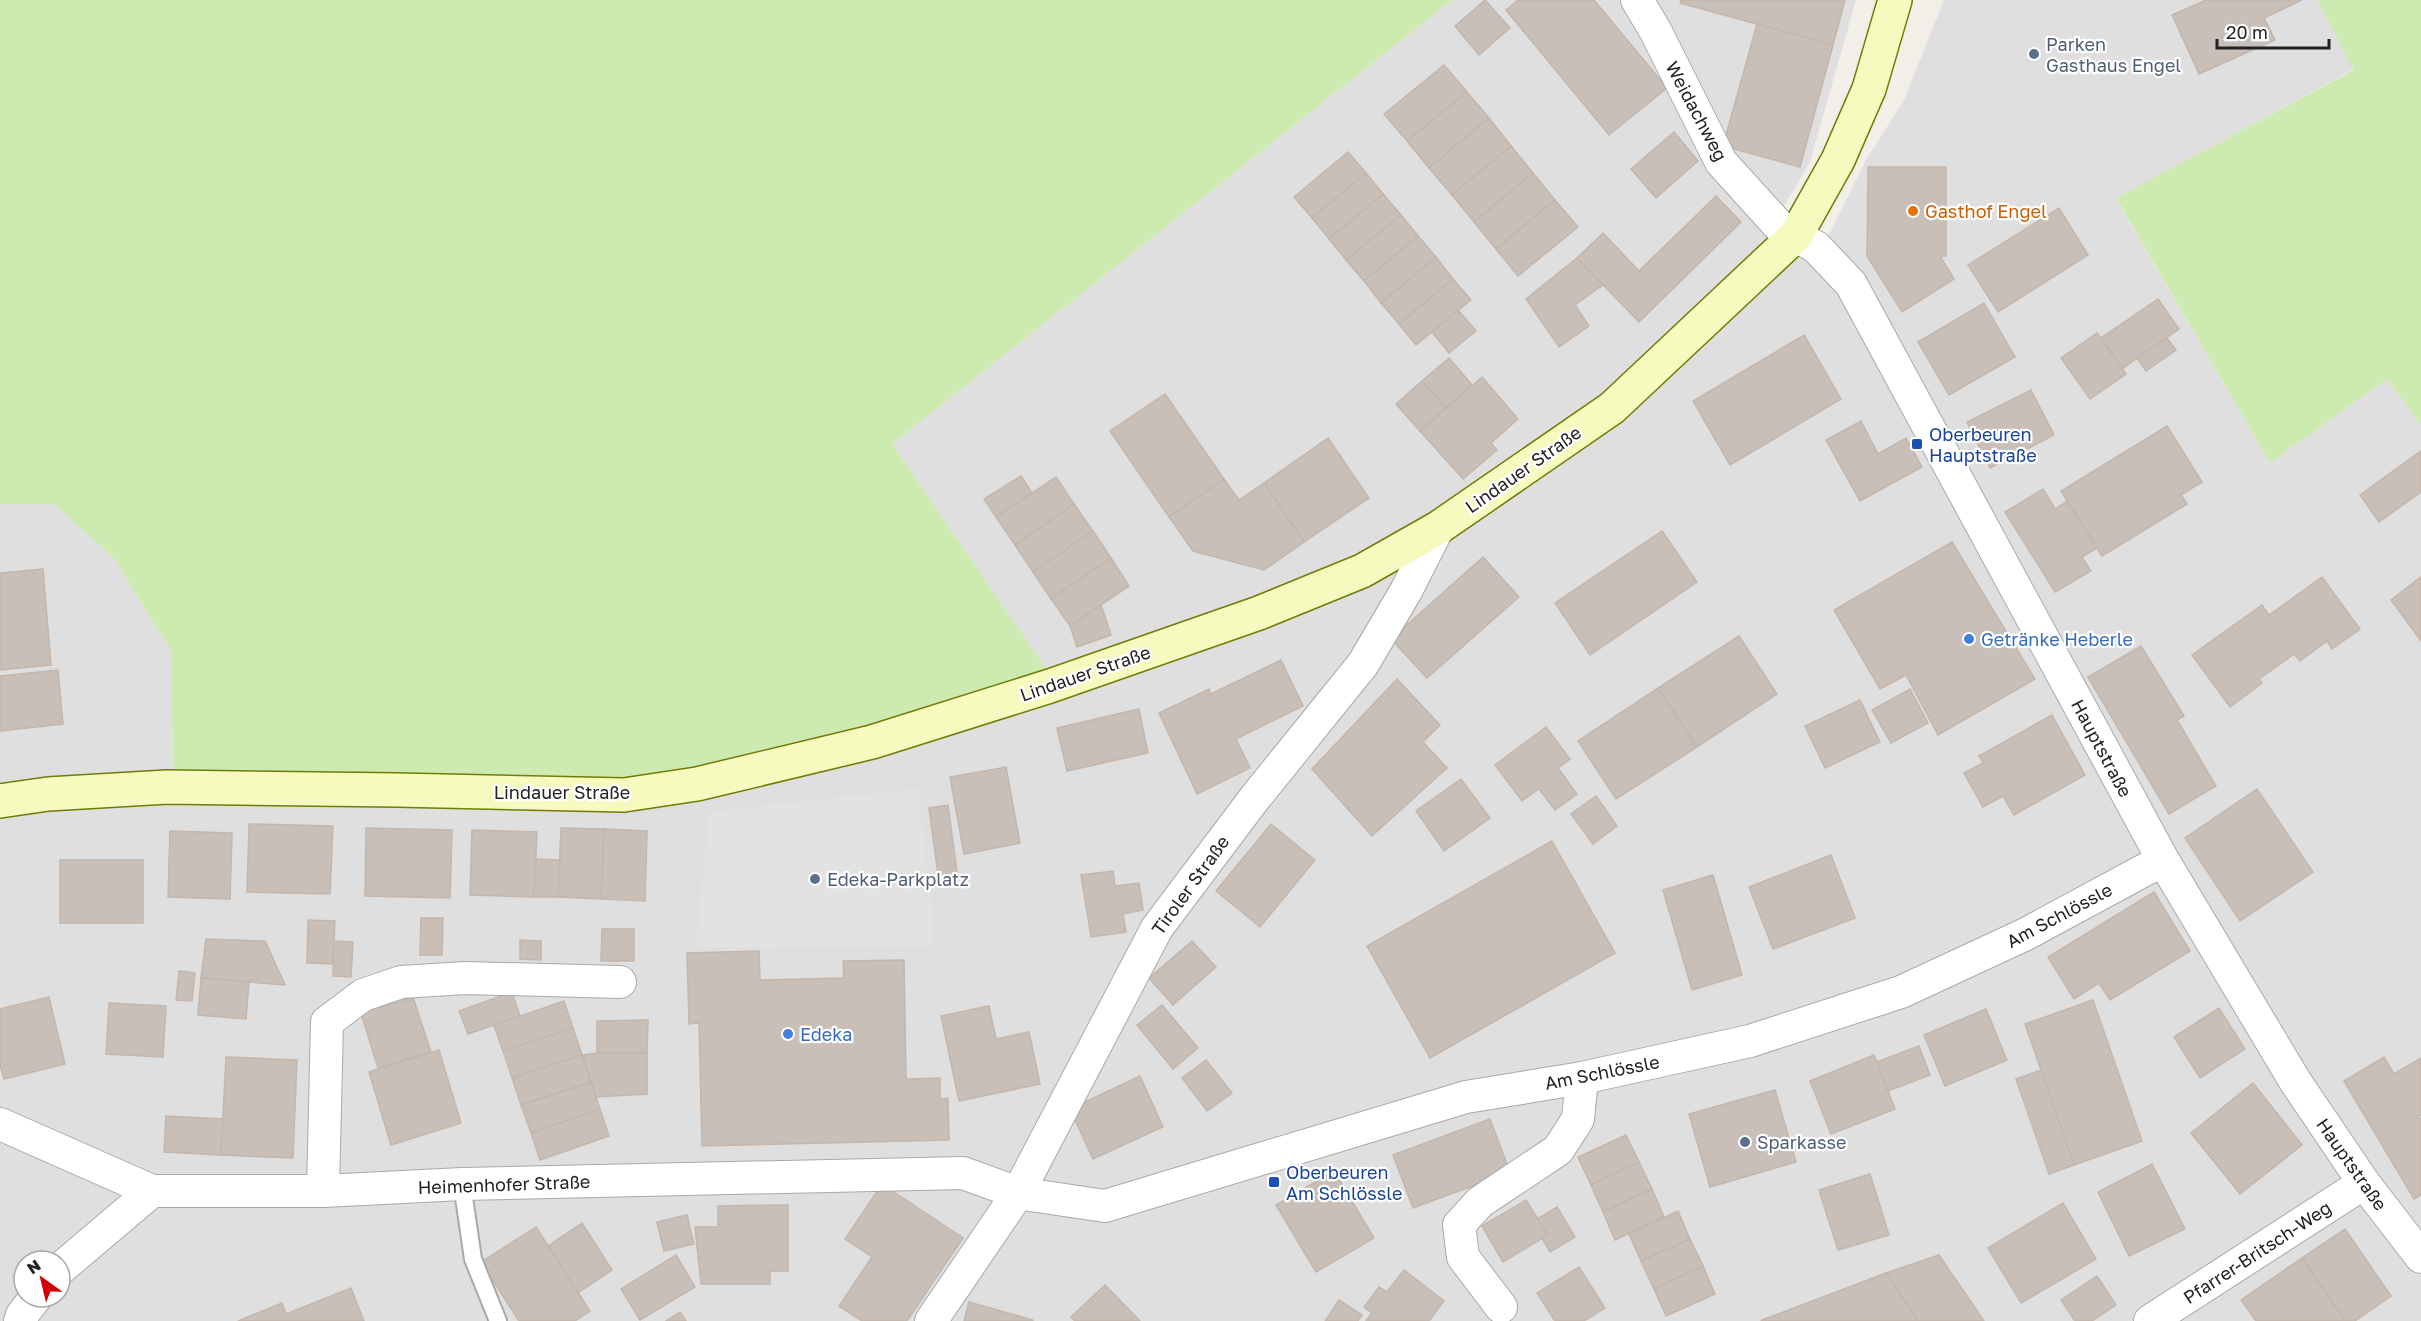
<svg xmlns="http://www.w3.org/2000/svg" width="2421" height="1321" font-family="'Golos Text',sans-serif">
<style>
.residential{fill:#e0dfdf;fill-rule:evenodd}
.grass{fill:#cdebb0}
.parking{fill:#e2e2e2}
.building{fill:#c7bfb8;stroke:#c4b6ab;stroke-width:1.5}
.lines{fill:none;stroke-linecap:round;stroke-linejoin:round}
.lane-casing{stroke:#a9a9a9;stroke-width:20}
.street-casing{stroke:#a9a9a9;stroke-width:34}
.secondary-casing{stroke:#707d05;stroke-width:36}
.lane{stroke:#fff;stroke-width:16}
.street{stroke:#fff;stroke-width:32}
.secondary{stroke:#f7fabf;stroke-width:33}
.service-dot{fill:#5c6f8a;stroke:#fff;stroke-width:2}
.food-dot{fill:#e8710a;stroke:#fff;stroke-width:2}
.transit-dot{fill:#1a4fb4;stroke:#fff;stroke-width:2}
.shop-dot{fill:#3f7fe0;stroke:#fff;stroke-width:2}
.labels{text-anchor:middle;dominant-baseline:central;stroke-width:4.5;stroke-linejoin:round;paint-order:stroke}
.service-label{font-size:18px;fill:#4e5e75;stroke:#fff;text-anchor:start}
.street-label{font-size:18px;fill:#222;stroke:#fff}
.food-label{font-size:18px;fill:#c56008;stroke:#fff;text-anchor:start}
.transit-label{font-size:18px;fill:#164399;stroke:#fff;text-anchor:start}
.shop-label{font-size:18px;fill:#366cbe;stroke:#fff;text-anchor:start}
</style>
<rect width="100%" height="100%" fill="#f2efe9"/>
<g class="residential">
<path d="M 1452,0 L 1856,0 L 1810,162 L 1770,230 L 1777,236 L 1605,398 L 1445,508 L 1357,555 L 1253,600 L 1049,673 L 892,444 Z"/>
<path d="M 1944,0 L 2317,0 L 2354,69 L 2116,199 L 2270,463 L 2387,379 L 2421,425 L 2421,1321 L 0,1321 L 0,504 L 55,504 L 115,560 L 171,651 L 173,771 L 1055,700 L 1184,658 L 1259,630 L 1616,425 L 1804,253 L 1818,257 L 1866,160 L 1904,100 ZM 24,1261 L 60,1261 L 60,1297 L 24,1297 Z"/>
</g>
<g class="grass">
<path d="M 0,0 L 1452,0 L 892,444 L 1049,673 L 870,727 L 698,771 L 621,780 L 173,771 L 171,651 L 115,560 L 55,504 L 0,504 Z"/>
<path d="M 2317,0 L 2421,0 L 2421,425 L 2387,379 L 2270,463 L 2116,198 L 2354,70 Z"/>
</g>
<path class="parking" d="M 918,789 L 935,946 L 696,947 L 709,812 Z"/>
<g class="building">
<path d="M 1485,0 L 1510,28 L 1479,55 L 1455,26 Z"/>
<path d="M 1518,0 L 1594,0 L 1667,88 L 1609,135 L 1506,10 Z"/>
<path d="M 1681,0 L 1845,0 L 1833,45 L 1680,3 Z"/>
<path d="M 2206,0 L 2302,0 L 2264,18 L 2275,40 L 2199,74 L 2172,15 Z"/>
<path d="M 1757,24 L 1833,45 L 1800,167 L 1723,146 Z"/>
<path d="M 1444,65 L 1467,92 L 1407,141 L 1384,114 Z"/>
<path d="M 1467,92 L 1489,118 L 1429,168 L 1407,141 Z"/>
<path d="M 1489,118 L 1511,146 L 1452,195 L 1429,168 Z"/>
<path d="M 1674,132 L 1698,161 L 1656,198 L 1631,169 Z"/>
<path d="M 1511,146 L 1533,173 L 1474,222 L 1452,195 Z"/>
<path d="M 1348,152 L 1366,173 L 1312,218 L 1294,197 Z"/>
<path d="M 1868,167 L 1946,167 L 1946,256 L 1940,256 L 1954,279 L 1902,312 L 1867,256 Z"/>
<path d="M 1366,173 L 1383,194 L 1329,239 L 1312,218 Z"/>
<path d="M 1533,173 L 1555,200 L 1496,249 L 1474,222 Z"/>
<path d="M 1383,194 L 1401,215 L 1346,260 L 1329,239 Z"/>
<path d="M 1716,196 L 1741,222 L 1639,322 L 1577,258 L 1603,233 L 1639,271 Z"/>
<path d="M 1555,200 L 1578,227 L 1518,276 L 1496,249 Z"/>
<path d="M 2059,208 L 2088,255 L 1998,312 L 1968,265 Z"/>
<path d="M 1401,215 L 1418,236 L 1364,281 L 1346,260 Z"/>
<path d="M 1418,236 L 1436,257 L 1381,303 L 1364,281 Z"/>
<path d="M 1436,257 L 1453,279 L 1399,324 L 1381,303 Z"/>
<path d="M 1577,258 L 1603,285 L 1575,305 L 1589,326 L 1559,347 L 1526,299 Z"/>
<path d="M 1453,279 L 1471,300 L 1416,345 L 1399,324 Z"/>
<path d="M 2158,299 L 2179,329 L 2122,369 L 2101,338 Z"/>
<path d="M 1984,303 L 2015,357 L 1949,395 L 1918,342 Z"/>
<path d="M 1458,310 L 1476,331 L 1449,353 L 1432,332 Z"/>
<path d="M 2097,333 L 2126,374 L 2090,399 L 2061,358 Z"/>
<path d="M 1804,335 L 1841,399 L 1730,465 L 1693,401 Z"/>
<path d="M 2167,338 L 2176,350 L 2146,371 L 2137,358 Z"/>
<path d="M 1449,358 L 1472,385 L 1446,408 L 1422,381 Z"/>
<path d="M 1482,377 L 1518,419 L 1491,443 L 1497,450 L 1463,479 L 1420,431 Z"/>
<path d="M 1422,381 L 1446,408 L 1420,431 L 1396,404 Z"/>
<path d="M 2031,390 L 2054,435 L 1990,468 L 1967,422 Z"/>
<path d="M 1165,394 L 1224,479 L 1169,517 L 1110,431 Z"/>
<path d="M 1861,421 L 1878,454 L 1906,438 L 1922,467 L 1860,501 L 1826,440 Z"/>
<path d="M 2167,426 L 2202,482 L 2181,495 L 2187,504 L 2102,556 L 2061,491 Z"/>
<path d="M 1328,438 L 1369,498 L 1304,542 L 1264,483 Z"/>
<path d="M 2421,451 L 2421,492 L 2379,522 L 2360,495 Z"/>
<path d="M 1021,476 L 1032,493 L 996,517 L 984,499 Z"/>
<path d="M 1056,477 L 1074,504 L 1015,545 L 996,517 Z"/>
<path d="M 1224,479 L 1239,500 L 1264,483 L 1304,542 L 1264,570 L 1193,551 L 1169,517 Z"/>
<path d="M 2043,489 L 2055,509 L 2067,501 L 2097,548 L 2082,557 L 2091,571 L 2055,592 L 2005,512 Z"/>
<path d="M 1074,504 L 1093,531 L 1033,572 L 1015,545 Z"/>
<path d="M 1093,531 L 1111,558 L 1051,599 L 1033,572 Z"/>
<path d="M 1662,531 L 1697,582 L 1590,655 L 1555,603 Z"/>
<path d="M 1952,542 L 2035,679 L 1938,735 L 1906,675 L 1880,689 L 1834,610 Z"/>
<path d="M 1483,557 L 1519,597 L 1427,678 L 1391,639 Z"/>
<path d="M 1111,558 L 1129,586 L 1070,626 L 1051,599 Z"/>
<path d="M 43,569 L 51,665 L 0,670 L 0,573 Z"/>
<path d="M 2322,577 L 2360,629 L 2332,649 L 2327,641 L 2300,661 L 2294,654 L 2259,679 L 2262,683 L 2230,707 L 2192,655 L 2262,605 L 2269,615 Z"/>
<path d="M 2421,577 L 2421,641 L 2391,600 Z"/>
<path d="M 1101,605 L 1111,635 L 1077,647 L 1070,626 Z"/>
<path d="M 1739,636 L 1777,694 L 1697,747 L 1658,688 Z"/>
<path d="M 2141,646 L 2184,716 L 2177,720 L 2216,786 L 2169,814 L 2088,677 Z"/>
<path d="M 1281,660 L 1303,706 L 1236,739 L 1250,768 L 1197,794 L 1159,713 L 1209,689 L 1211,694 Z"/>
<path d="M 58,670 L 63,724 L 0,731 L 0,676 Z"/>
<path d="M 1397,679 L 1440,725 L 1423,742 L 1447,768 L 1372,836 L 1312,769 Z"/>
<path d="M 1658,688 L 1697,747 L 1616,799 L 1578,741 Z"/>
<path d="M 1910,689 L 1928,723 L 1891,743 L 1872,710 Z"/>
<path d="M 1860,700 L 1880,742 L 1825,768 L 1805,726 Z"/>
<path d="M 1139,709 L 1148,753 L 1067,771 L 1057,728 Z"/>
<path d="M 2052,715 L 2085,775 L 2014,815 L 2003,796 L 1983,807 L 1964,773 L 1983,763 L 1979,756 Z"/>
<path d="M 1546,727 L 1570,759 L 1558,768 L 1577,794 L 1555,810 L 1539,789 L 1522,801 L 1495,765 Z"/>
<path d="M 1006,767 L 1020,843 L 964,854 L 950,777 Z"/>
<path d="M 1461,779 L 1490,818 L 1444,851 L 1416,811 Z"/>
<path d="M 2257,789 L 2313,872 L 2240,921 L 2185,838 Z"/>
<path d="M 1596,796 L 1617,826 L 1593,844 L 1571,814 Z"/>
<path d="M 948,805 L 958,879 L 939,882 L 929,808 Z"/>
<path d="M 249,824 L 333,826 L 330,894 L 247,892 Z"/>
<path d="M 1271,824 L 1315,860 L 1260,927 L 1216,891 Z"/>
<path d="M 366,828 L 452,830 L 450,898 L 365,896 Z"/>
<path d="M 561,828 L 604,829 L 601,899 L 558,897 Z"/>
<path d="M 604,829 L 647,831 L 645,901 L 601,899 Z"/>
<path d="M 472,830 L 537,832 L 534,897 L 470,895 Z"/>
<path d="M 170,831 L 232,833 L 230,899 L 168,897 Z"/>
<path d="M 1552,841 L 1615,953 L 1430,1058 L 1367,946 Z"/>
<path d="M 1831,855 L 1855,918 L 1773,949 L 1749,887 Z"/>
<path d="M 536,859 L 560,860 L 558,897 L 534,897 Z"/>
<rect x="60" y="860" width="83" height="63"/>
<path d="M 1113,871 L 1115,886 L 1139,883 L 1143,910 L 1123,914 L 1126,932 L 1091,937 L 1081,875 Z"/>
<path d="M 1713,875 L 1742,975 L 1692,990 L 1663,890 Z"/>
<path d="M 2154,892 L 2190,951 L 2110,1000 L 2099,983 L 2074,999 L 2048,957 Z"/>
<path d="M 421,918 L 443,918 L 442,955 L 420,955 Z"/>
<path d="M 308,920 L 335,921 L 333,964 L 307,963 Z"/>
<path d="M 602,929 L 634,929 L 634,961 L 601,961 Z"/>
<path d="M 206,939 L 265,941 L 285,985 L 201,978 Z"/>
<path d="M 520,940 L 541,941 L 541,960 L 520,959 Z"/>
<path d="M 334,941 L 353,942 L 351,977 L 333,976 Z"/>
<path d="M 1192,941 L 1216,967 L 1173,1005 L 1149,978 Z"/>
<path d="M 759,951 L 760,980 L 844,978 L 843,961 L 904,960 L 906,1079 L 940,1078 L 940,1099 L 948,1098 L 949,1140 L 702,1146 L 699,1023 L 689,1024 L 687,953 Z"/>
<path d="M 179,971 L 195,973 L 192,1001 L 176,1000 Z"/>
<path d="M 201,978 L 249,982 L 246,1019 L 198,1015 Z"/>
<path d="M 512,992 L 520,1016 L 468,1034 L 459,1011 Z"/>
<path d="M 49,997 L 65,1064 L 4,1079 L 0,1065 L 0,1009 Z"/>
<path d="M 413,997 L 431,1052 L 378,1068 L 361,1013 Z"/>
<path d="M 2093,1000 L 2142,1141 L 2074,1165 L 2025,1024 Z"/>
<path d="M 564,1001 L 573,1028 L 503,1051 L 494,1025 Z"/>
<path d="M 109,1003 L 166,1006 L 163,1057 L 106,1054 Z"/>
<path d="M 1162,1005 L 1198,1048 L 1173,1069 L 1137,1025 Z"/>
<path d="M 989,1006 L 996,1039 L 1029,1032 L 1040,1084 L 959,1101 L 941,1016 Z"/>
<path d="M 2219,1008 L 2245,1049 L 2200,1078 L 2174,1037 Z"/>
<path d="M 1986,1009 L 2007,1060 L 1945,1086 L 1924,1035 Z"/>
<path d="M 648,1020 L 647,1053 L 597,1053 L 597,1021 Z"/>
<path d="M 573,1028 L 582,1055 L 512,1078 L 503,1051 Z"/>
<path d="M 1919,1046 L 1930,1075 L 1888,1091 L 1877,1062 Z"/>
<path d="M 439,1050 L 461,1123 L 391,1145 L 369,1072 Z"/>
<path d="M 597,1053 L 647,1053 L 647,1094 L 596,1097 L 582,1055 Z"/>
<path d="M 582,1055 L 591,1082 L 521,1105 L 512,1078 Z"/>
<path d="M 1874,1055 L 1895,1109 L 1831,1134 L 1810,1081 Z"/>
<path d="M 226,1057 L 297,1060 L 293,1158 L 221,1155 Z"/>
<path d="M 2384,1057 L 2394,1074 L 2421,1058 L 2421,1115 L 2419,1116 L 2421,1120 L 2421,1195 L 2414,1199 L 2344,1081 Z"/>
<path d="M 1206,1060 L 1232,1093 L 1207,1111 L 1182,1078 Z"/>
<path d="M 2041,1070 L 2074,1165 L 2049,1174 L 2016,1079 Z"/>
<path d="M 1140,1076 L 1163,1127 L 1093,1159 L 1070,1109 Z"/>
<path d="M 591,1082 L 600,1109 L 531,1133 L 521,1105 Z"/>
<path d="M 2253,1083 L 2302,1145 L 2240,1194 L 2191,1133 Z"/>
<path d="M 1775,1090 L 1796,1162 L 1710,1187 L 1689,1114 Z"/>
<path d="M 600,1109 L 609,1136 L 540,1160 L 531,1133 Z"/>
<path d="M 166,1116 L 223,1119 L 221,1155 L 164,1152 Z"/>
<path d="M 1490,1119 L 1510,1172 L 1413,1208 L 1393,1155 Z"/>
<path d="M 1626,1135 L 1639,1162 L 1591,1185 L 1578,1157 Z"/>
<path d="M 1639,1162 L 1652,1189 L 1603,1212 L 1591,1185 Z"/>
<path d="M 2152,1164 L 2185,1229 L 2129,1256 L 2098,1192 Z"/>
<path d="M 1334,1171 L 1374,1238 L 1316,1272 L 1276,1205 Z"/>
<path d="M 1870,1174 L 1889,1235 L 1838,1250 L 1819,1190 Z"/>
<path d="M 882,1184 L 963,1238 L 907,1321 L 862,1321 L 839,1306 L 872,1257 L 845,1239 Z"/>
<path d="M 1652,1189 L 1664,1217 L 1615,1240 L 1603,1212 Z"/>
<path d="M 1526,1200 L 1548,1235 L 1503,1262 L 1482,1226 Z"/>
<path d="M 2063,1203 L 2096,1259 L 2021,1303 L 1988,1248 Z"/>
<path d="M 788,1205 L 788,1271 L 770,1271 L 770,1284 L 701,1284 L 695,1227 L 718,1227 L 718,1206 Z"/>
<path d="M 1557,1207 L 1575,1237 L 1550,1252 L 1542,1238 L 1548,1235 L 1537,1219 Z"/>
<path d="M 1678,1211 L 1690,1239 L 1641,1261 L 1629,1234 Z"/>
<path d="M 687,1215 L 694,1244 L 664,1251 L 657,1222 Z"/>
<path d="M 582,1223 L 612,1270 L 578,1293 L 548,1246 Z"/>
<path d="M 536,1227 L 590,1311 L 575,1321 L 519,1321 L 481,1262 Z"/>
<path d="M 2345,1229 L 2391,1296 L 2355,1321 L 2345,1321 L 2302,1258 Z"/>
<path d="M 1690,1239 L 1703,1266 L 1654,1289 L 1641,1261 Z"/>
<path d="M 676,1255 L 695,1287 L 640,1320 L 621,1289 Z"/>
<path d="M 1939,1255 L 1984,1321 L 1918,1321 L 1886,1273 Z"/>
<path d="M 2302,1258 L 2345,1321 L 2256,1321 L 2241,1300 Z"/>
<path d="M 1703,1266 L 1715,1294 L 1666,1316 L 1654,1289 Z"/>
<path d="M 1579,1267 L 1605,1308 L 1584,1321 L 1555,1321 L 1537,1293 Z"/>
<path d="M 1404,1270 L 1444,1301 L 1429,1321 L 1366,1321 L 1372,1313 L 1364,1307 L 1379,1287 L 1387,1292 Z"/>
<path d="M 1886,1273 L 1918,1321 L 1761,1321 L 1762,1320 Z"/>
<path d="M 2097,1276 L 2116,1305 L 2092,1321 L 2075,1321 L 2061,1300 Z"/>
<path d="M 1105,1285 L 1140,1321 L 1075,1321 L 1071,1317 Z"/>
<path d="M 351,1288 L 364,1321 L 238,1321 L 282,1303 L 286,1314 Z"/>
<path d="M 1339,1300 L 1362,1315 L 1358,1321 L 1325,1321 Z"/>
<path d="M 969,1302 L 1033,1320 L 1033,1321 L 964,1321 Z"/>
<path d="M 680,1312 L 686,1321 L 666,1321 Z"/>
</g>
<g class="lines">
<defs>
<path id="lane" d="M 462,1184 L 473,1259 L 498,1321"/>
<g id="street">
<path d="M 1637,0 L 1655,30 L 1721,162 L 1780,227 L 1816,247 L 1851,284 L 2163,860 L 2295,1081 L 2364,1183 L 2421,1257"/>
<path d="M 0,1124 L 152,1191 L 323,1191 L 462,1184 L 963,1173 L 1018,1193 L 1105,1206 L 1466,1097 L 1582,1078 L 1750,1041 L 1901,992 L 2026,934 L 2163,860"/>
<path d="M 323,1191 L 327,1022 L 363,995 L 401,982 L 465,978 L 620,982"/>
<path d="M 60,1269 L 152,1191"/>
<path d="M 1501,1307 L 1463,1257 L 1459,1225 L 1480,1202 L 1558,1150 L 1578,1119 L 1582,1078"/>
<path d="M 20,1321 L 22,1315 L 36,1297"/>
<path d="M 931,1321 L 1018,1193 L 1157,928 L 1254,799 L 1363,664 L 1406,591 L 1438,528"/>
<path d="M 2150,1321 L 2364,1183"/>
</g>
<path id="secondary" d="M 0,801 L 48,794 L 167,787 L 397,790 L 624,795 L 697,784 L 872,742 L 1050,686 L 1259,613 L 1362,571 L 1438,528 L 1612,408 L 1796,235 L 1838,160 L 1869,89 L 1895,0"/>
</defs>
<use href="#lane" class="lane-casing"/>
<use href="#street" class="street-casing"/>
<use href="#secondary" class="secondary-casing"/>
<use href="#lane" class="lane"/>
<use href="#street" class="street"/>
<use href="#secondary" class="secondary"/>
</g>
<g class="service-dot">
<circle cx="2034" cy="54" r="6"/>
<circle cx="815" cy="879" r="6"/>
<circle cx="1745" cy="1142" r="6"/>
</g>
<circle class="food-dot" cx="1913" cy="211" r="6"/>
<g class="transit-dot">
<rect x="1911" y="438" width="12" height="12" rx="3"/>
<rect x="1268" y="1176" width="12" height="12" rx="3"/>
</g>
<g class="shop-dot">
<circle cx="1969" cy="639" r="6"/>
<circle cx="788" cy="1034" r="6"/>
</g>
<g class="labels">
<g class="service-label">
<text x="2046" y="44">Parken<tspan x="2046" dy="21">Gasthaus Engel</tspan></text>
<text x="827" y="879">Edeka-Parkplatz</text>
<text x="1757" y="1142">Sparkasse</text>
</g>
<g class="street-label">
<text transform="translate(1697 111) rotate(62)">Weidachweg</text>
<text transform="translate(1523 469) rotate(-35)">Lindauer Straße</text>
<text transform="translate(1085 673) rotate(-19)">Lindauer Straße</text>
<text transform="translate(2102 748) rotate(62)">Hauptstraße</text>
<text x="562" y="792">Lindauer Straße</text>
<text transform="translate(1190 885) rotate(-54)">Tiroler Straße</text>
<text transform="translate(2059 915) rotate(-28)">Am Schlössle</text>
<text transform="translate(1602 1072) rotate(-11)">Am Schlössle</text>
<text transform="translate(2352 1164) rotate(55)">Hauptstraße</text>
<text transform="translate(504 1184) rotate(-2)">Heimenhofer Straße</text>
<text transform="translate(2257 1252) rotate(-33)">Pfarrer-Britsch-Weg</text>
</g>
<g class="food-label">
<text x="1925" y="211">Gasthof Engel</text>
</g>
<g class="transit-label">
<text x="1929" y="434">Oberbeuren<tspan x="1929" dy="21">Hauptstraße</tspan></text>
<text x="1286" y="1172">Oberbeuren<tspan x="1286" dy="21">Am Schlössle</tspan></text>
</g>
<g class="shop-label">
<text x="1981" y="639">Getränke Heberle</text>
<text x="800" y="1034">Edeka</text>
</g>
</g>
<g transform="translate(42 1279) rotate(326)"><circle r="28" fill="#ffffff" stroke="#a7a7a7" stroke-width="1.5"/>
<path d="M0-4.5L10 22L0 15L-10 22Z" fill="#d40000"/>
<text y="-9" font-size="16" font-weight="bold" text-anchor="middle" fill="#222222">N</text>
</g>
<path d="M2217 39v9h112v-9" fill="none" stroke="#222222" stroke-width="3"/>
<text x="2226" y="39" font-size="18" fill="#222222" stroke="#ffffff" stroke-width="4.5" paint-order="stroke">20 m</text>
</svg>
